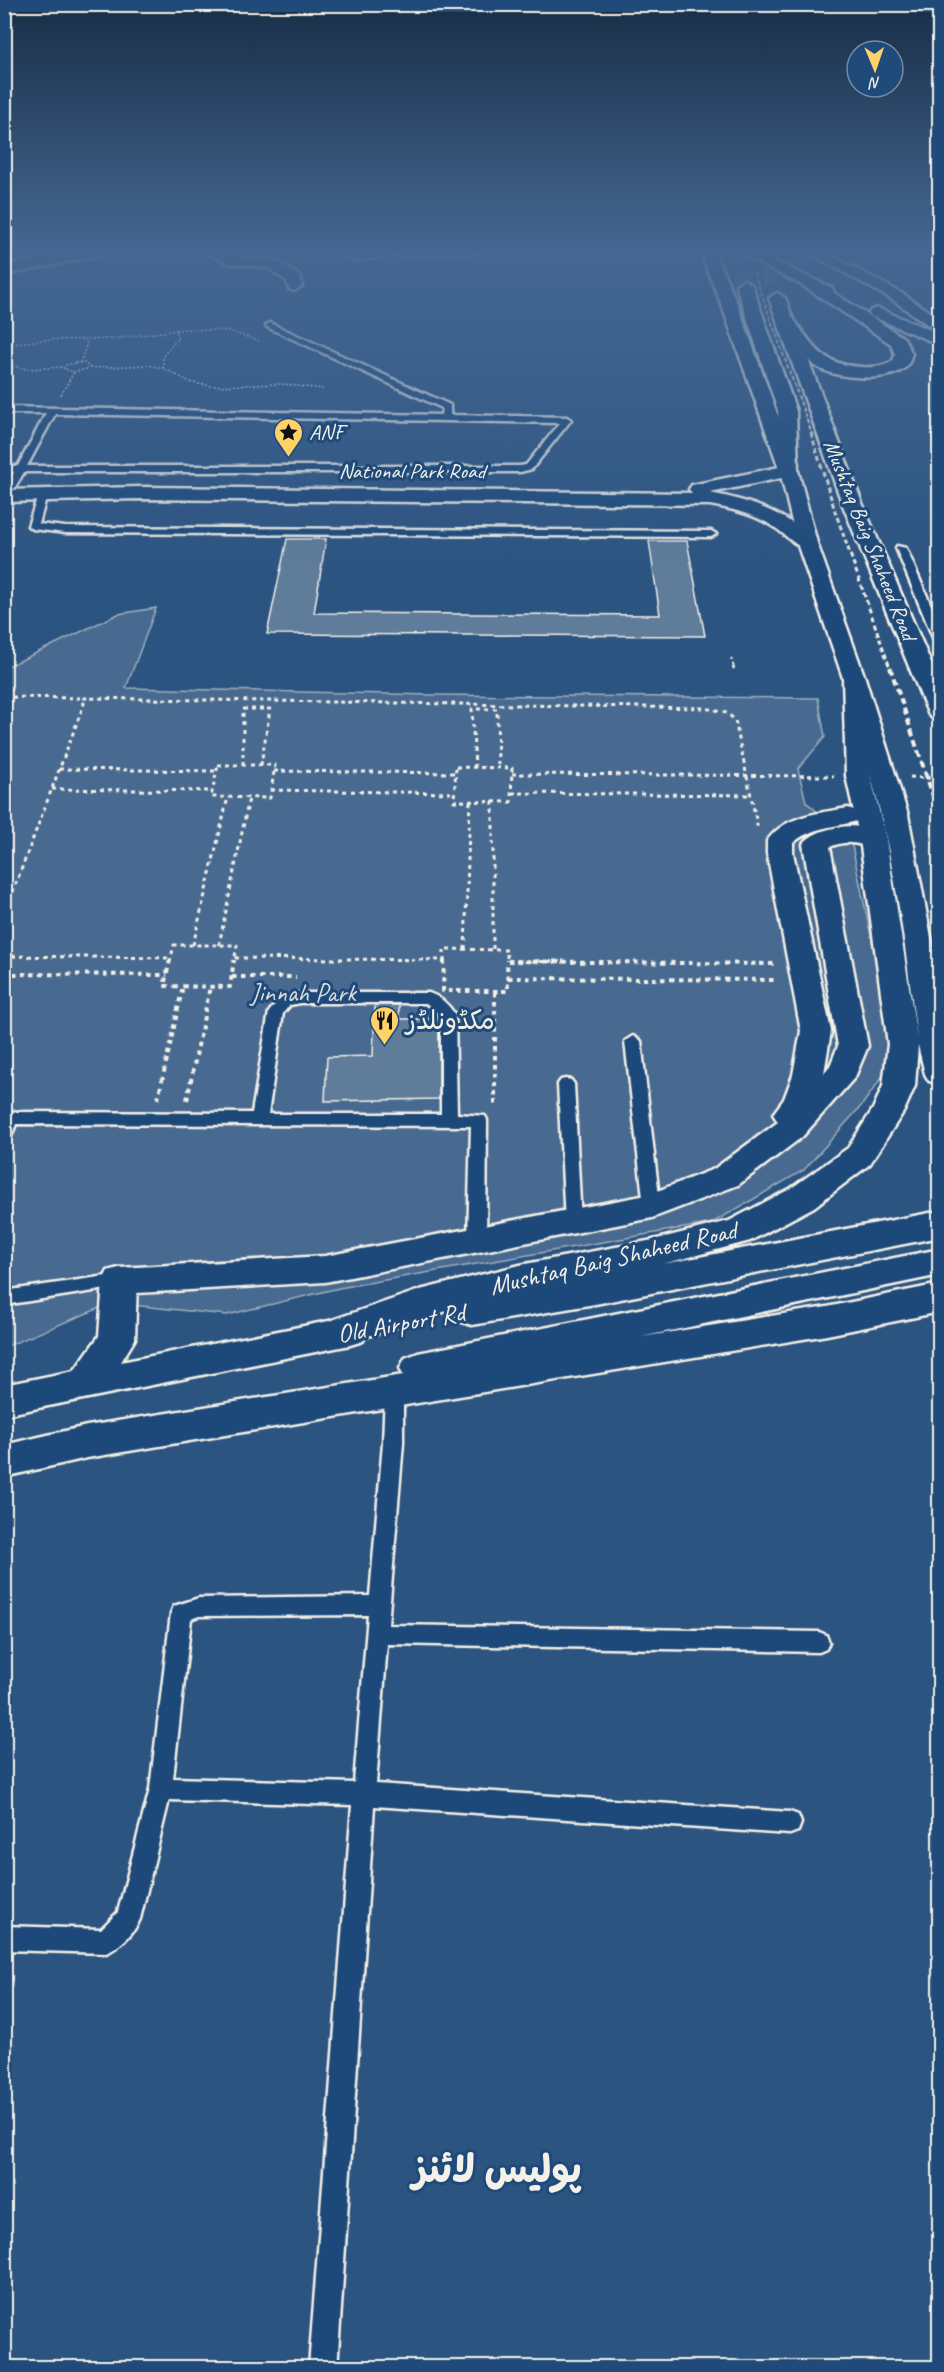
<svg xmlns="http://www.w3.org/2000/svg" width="944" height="2372" font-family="Caveat,'Playpen Sans Arabic',sans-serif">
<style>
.green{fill:#496b90;stroke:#9eaebc;stroke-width:1.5}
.building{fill:#5e7b9a;stroke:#f4f1e8;stroke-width:1.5}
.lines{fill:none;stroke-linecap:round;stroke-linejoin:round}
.secondary-tunnel{stroke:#4a6c90;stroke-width:16;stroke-dasharray:16 8;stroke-linecap:butt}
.lane-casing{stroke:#f4f1e8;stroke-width:5}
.street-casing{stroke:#f4f1e8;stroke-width:5}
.secondary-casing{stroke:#f4f1e8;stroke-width:5}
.primary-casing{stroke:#f4f1e8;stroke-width:5}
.highway-casing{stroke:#f4f1e8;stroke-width:5}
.path-far3{stroke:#f4f1e8;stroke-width:1.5;stroke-dasharray:2 2;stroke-linecap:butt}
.path-far2{stroke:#f4f1e8;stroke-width:2;stroke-dasharray:3 3;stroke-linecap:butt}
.path-far1{stroke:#f4f1e8;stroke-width:3;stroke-dasharray:4 4;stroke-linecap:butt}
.path{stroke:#f4f1e8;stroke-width:4;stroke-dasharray:4.5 4.5;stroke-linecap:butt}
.lane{fill:#1f4a7a;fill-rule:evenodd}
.street{fill:#1f4a7a;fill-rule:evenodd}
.secondary{fill:#1f4a7a;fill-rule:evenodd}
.primary{fill:#1f4a7a;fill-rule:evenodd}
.highway{fill:#1f4a7a;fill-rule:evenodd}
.rail-far2{stroke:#f4f1e8;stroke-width:2;stroke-dasharray:4.5 2;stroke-linecap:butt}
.rail-far1{stroke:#f4f1e8;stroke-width:3;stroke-dasharray:5 3;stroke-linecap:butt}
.rail{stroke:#f4f1e8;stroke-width:4;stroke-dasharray:7 4;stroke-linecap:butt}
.labels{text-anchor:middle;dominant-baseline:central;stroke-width:6;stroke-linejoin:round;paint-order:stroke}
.far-poi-label{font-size:22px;fill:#f4f1e8;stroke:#1f4a7a;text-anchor:start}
.far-street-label{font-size:22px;fill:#f4f1e8;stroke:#1f4a7a}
.park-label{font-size:26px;fill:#dadddb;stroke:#1f4a7a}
.poi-label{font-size:26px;fill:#f4f1e8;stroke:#1f4a7a;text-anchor:start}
.street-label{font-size:26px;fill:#f4f1e8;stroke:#1f4a7a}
.near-district-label{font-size:39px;font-weight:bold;fill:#f4f1e8;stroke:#1f4a7a}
</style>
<rect width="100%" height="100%" fill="#2c5481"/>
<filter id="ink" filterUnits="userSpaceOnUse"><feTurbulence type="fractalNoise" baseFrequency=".0167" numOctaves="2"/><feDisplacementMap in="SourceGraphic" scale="12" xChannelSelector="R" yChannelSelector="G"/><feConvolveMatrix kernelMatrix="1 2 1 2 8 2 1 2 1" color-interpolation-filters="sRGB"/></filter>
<g filter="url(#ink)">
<path class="green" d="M 156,608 L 126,688 L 433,695 L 818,698 L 825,737 L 798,769 L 806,802 L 851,841 L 890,1026 L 885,1073 L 862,1105 L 804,1170 L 712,1223 L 339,1288 L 227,1315 L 112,1303 L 5,1347 L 5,666 L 11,665 L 118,614 Z"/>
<g class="building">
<path d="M 287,539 L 326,539 L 314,613 L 660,615 L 649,541 L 687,541 L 705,636 L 267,634 Z"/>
<path d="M 375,1005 L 399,1005 L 399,1019 L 439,1019 L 439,1099 L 325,1101 L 327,1057 L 373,1056 Z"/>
</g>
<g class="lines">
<g class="secondary-tunnel">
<path d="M 730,247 L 744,285"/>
<path d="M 757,247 L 777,298"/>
</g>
<defs>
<g id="lane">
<path d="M 270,323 L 450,405 L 450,415 L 567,417 L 571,420 L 532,469 L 520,472 L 24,472 L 14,489 L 6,487 L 14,472 L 4,472 L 4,466 L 18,466 L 46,413 L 4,413 L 4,407 L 441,415 L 442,408 L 267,327 L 266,325 ZM 55,414 L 560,423 L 526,465 L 520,466 L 27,466 Z"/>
<path d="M 39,492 L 47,494 L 39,524 L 65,527 L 711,531 L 716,534 L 711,537 L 65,533 L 33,529 L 28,526 Z"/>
<path d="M 897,546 L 906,548 L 940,626 L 940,643 L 934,640 L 896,548 Z"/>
<path d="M 300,993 L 429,993 C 441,997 449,1005 455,1015 L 457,1114 L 485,1116 L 487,1120 L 486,1241 L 483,1246 L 477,1247 L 471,1246 L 468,1241 L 471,1126 L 16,1124 L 10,1139 L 4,1141 L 4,1114 L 10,1112 L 252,1113 L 269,1012 L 280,998 ZM 300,1003 L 426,1003 L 441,1016 L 441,1114 L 268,1114 L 283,1013 L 290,1005 Z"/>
<path d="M 633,1036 L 641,1041 L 660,1206 L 658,1210 L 652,1212 L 646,1210 L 644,1206 L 625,1041 Z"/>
<path d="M 566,1079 L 571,1080 L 574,1084 L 581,1223 L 579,1227 L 573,1229 L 567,1227 L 565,1223 L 558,1084 L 561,1080 Z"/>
<path d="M 120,1274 L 126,1276 L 129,1281 L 126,1286 L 4,1305 L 4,1291 Z"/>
<path d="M 394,1385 L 401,1388 L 403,1393 L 403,1443 L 388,1625 L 819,1632 L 826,1635 L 829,1642 L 826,1649 L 819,1652 L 387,1644 L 376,1784 L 790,1812 L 798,1815 L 801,1823 L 798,1831 L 790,1834 L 374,1806 L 337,2368 L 309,2368 L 352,1805 L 169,1800 L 140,1919 C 134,1933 120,1947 106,1953 L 4,1950 L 4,1926 L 101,1929 L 118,1912 L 150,1789 L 171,1613 L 174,1606 L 199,1598 L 370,1596 L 383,1443 L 385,1393 L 387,1388 ZM 368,1615 L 354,1783 L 173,1778 L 191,1619 L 199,1616 Z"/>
</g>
<g id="street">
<path d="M 99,247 L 125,247 L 118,251 L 4,275 L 4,266 Z"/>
<path d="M 195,247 L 214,247 L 237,256 L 277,261 L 300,276 L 302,286 L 294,291 L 289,289 L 287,281 L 268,268 L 229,263 L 197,250 Z"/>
<path d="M 328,247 L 346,247 L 358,253 L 395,247 L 525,247 L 518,251 L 395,255 L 355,261 Z"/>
</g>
<g id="secondary">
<path d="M 789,465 L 796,467 L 798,471 L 796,475 L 710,493 C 751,501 782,512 814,539 L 817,543 L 814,547 C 798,551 790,538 777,529 C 757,515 734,509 710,505 L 140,499 L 4,502 L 4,490 L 140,487 L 692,493 L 689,489 L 692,485 Z"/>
<path d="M 848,808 L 857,811 L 861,816 L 857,821 C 835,827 811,827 793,843 L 793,853 L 831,1031 L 824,1073 L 830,1066 L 838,1046 L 803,844 C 816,825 872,818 886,839 L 882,845 C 861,850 854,836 830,847 L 868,1046 L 855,1077 L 802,1137 L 738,1185 L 652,1218 L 325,1282 L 120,1294 L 108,1291 L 103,1281 L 108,1271 L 120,1268 L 325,1256 L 647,1195 L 714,1169 L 778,1122 L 773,1114 L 784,1099 L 793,1075 L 801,1031 L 767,853 L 767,841 C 785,815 820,813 848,808 Z"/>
</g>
<g id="primary">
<path d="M 744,280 L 752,285 L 796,411 L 798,471 L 817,543 L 865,678 L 908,815 L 940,985 L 940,1084 L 929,1081 L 925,1074 L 918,1045 L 915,1086 L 904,1111 L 870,1164 L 814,1207 L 750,1241 L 663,1264 L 940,1211 L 940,1237 L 595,1304 L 472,1325 L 459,1321 L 454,1311 L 456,1308 L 365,1337 L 363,1341 L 350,1345 L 4,1415 L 4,1385 L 74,1371 L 99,1336 L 103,1281 L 108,1271 L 120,1268 L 132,1271 L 137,1281 L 135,1339 L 121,1362 L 329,1321 L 420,1290 L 520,1265 L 653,1240 L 729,1221 L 790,1189 L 848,1148 L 873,1109 L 883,1086 L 888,1044 L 860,839 L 846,776 L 843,678 L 797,543 L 780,471 L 778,411 L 736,285 ZM 870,774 C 895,860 906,950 917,1038 L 886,839 Z"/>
<path d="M 777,293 L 785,298 L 862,503 L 940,684 L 940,720 L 932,718 L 928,713 L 842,503 L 769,298 Z"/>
<path d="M 940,1249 L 940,1275 L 641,1337 L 827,1307 L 940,1284 L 940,1312 L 827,1335 L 87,1458 L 4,1477 L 4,1445 L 87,1426 L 403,1375 L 400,1368 L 405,1358 L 418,1353 Z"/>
</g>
<g id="highway">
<path d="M 698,247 L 712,247 L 737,303 L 798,471 L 796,475 L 782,475 L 780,471 L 721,303 Z"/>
<path d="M 727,247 L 745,247 L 832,288 L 834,293 L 904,338 L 912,354 C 910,358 910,363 906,367 C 889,383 836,379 817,367 C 800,356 789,336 778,320 L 780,317 L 792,317 C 813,346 822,365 861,367 C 873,368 883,367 893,361 L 895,354 L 891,344 L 802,285 Z"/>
<path d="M 799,247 L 816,247 L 903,294 L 940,319 L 940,325 L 928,325 L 893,300 Z"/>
<path d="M 877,308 L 940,334 L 940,345 L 871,316 L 869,313 L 871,310 Z"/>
</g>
</defs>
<use href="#lane" class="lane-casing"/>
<use href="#street" class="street-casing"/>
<use href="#secondary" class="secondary-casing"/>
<use href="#primary" class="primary-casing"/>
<use href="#highway" class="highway-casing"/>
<g class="path-far3">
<path d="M 4,345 L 42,340 L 112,339 L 184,329 L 229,331 L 259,341"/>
<path d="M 75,363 L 85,363 L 90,368 L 74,372 L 64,369 L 66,365 Z"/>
<path d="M 80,363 L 88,340"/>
<path d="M 4,364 L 27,369 L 64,367"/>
<path d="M 90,368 L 147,365 L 163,368 L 192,383 L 212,386 L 281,384 L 323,389"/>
<path d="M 163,368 L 163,356 L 178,338 L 175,331"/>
<path d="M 61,395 L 74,372"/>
</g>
<path class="path-far2" d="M 731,658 L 734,668"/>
<g class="path-far1">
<path d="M 733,667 L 734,669"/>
<path d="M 4,697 L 83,698"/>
<path d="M 218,765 L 275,765 L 270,798 L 211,797 Z"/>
<path d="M 243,765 L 243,709 L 270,709 L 261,765"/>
<path d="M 456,767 L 512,768 L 511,802 L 454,801 Z"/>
<path d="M 475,768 L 472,709 L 497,709 L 498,768"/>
<path d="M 59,769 L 216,771"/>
<path d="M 274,771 L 456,773"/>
<path d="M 512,774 L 834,776"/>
<path d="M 910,777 L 940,779"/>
<path d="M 52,789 L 212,791"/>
<path d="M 271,790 L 455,793"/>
<path d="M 512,793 L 751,795"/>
<path d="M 493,801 L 493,950"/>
<path d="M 4,915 L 84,704 L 83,698 L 705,708 L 727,713 L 735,720 L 758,829"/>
<path d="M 193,945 L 228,797"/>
<path d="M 219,945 L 249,798"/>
<path d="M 465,949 L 470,801"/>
<path d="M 4,956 L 171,958"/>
<path d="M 235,958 L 444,960"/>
<path d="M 508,961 L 587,962"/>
<path d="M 170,962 L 174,945 L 237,945 L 234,962"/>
<path d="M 444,962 L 444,949 L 507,950 L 507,962"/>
</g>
<g class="path">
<path d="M 170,960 L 164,986 L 230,987 L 234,960"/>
<path d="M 444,960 L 443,991 L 508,991 L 507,960"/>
<path d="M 508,961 L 774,964"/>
<path d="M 4,974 L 167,975"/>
<path d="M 232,977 L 296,977"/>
<path d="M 508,978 L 777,980"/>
<path d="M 495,992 L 495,1109"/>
<path d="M 158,1099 L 183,986"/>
<path d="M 187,1100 L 210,987"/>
</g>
<use href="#lane" class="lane"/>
<use href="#street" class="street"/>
<use href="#secondary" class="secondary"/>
<use href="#primary" class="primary"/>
<use href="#highway" class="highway"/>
<path class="rail-far2" d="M 754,273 L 812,434"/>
<path class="rail-far1" d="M 811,433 L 835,511 L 890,668"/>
<path class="rail" d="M 890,667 L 940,817"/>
</g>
</g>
<linearGradient id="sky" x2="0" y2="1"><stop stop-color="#182e47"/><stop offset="0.43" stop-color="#456792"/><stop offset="1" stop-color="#456792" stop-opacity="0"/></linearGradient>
<rect width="944" height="579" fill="url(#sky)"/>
<defs>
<symbol id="sight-pin" viewBox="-11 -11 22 30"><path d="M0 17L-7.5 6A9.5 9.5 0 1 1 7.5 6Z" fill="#ffd166" stroke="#1f4a7a"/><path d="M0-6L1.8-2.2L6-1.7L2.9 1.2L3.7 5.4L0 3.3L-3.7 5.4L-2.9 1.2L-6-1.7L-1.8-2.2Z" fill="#111"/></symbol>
<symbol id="restaurant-pin" viewBox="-11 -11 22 30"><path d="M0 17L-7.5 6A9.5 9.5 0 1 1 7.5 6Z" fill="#ffd166" stroke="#1f4a7a"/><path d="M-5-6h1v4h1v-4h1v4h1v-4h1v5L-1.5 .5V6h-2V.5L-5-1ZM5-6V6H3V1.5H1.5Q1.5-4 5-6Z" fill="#111"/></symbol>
</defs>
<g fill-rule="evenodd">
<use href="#sight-pin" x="272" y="416" width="33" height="45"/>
<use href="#restaurant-pin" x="368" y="1004" width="33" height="45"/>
</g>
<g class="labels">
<g class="far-poi-label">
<text x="309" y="432">ANF</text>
</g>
<g class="far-street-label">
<text x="412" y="471">National Park Road</text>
<text transform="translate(870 540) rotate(68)">Mushtaq Baig Shaheed Road</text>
</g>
<g class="park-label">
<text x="303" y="992">Jinnah Park</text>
</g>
<g class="poi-label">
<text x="406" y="1020">مکڈونلڈز</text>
</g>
<g class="street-label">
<text transform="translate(613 1258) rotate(-13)">Mushtaq Baig Shaheed Road</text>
<text transform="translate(401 1323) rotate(-10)">Old Airport Rd</text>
</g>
<g class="near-district-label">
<text x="497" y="2169">پولیس لائنز</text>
</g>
</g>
<rect width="944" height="2372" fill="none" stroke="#1f4a7a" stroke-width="24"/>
<rect x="12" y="12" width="920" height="2348" fill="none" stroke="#f4f1e8" stroke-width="2" filter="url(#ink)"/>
<g transform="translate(875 69) rotate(178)"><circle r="28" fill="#1f4a7a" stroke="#748da6" stroke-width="1.5"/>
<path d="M0-4.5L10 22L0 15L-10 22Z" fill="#ffd166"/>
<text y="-9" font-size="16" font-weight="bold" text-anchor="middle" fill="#f4f1e8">N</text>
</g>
</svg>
